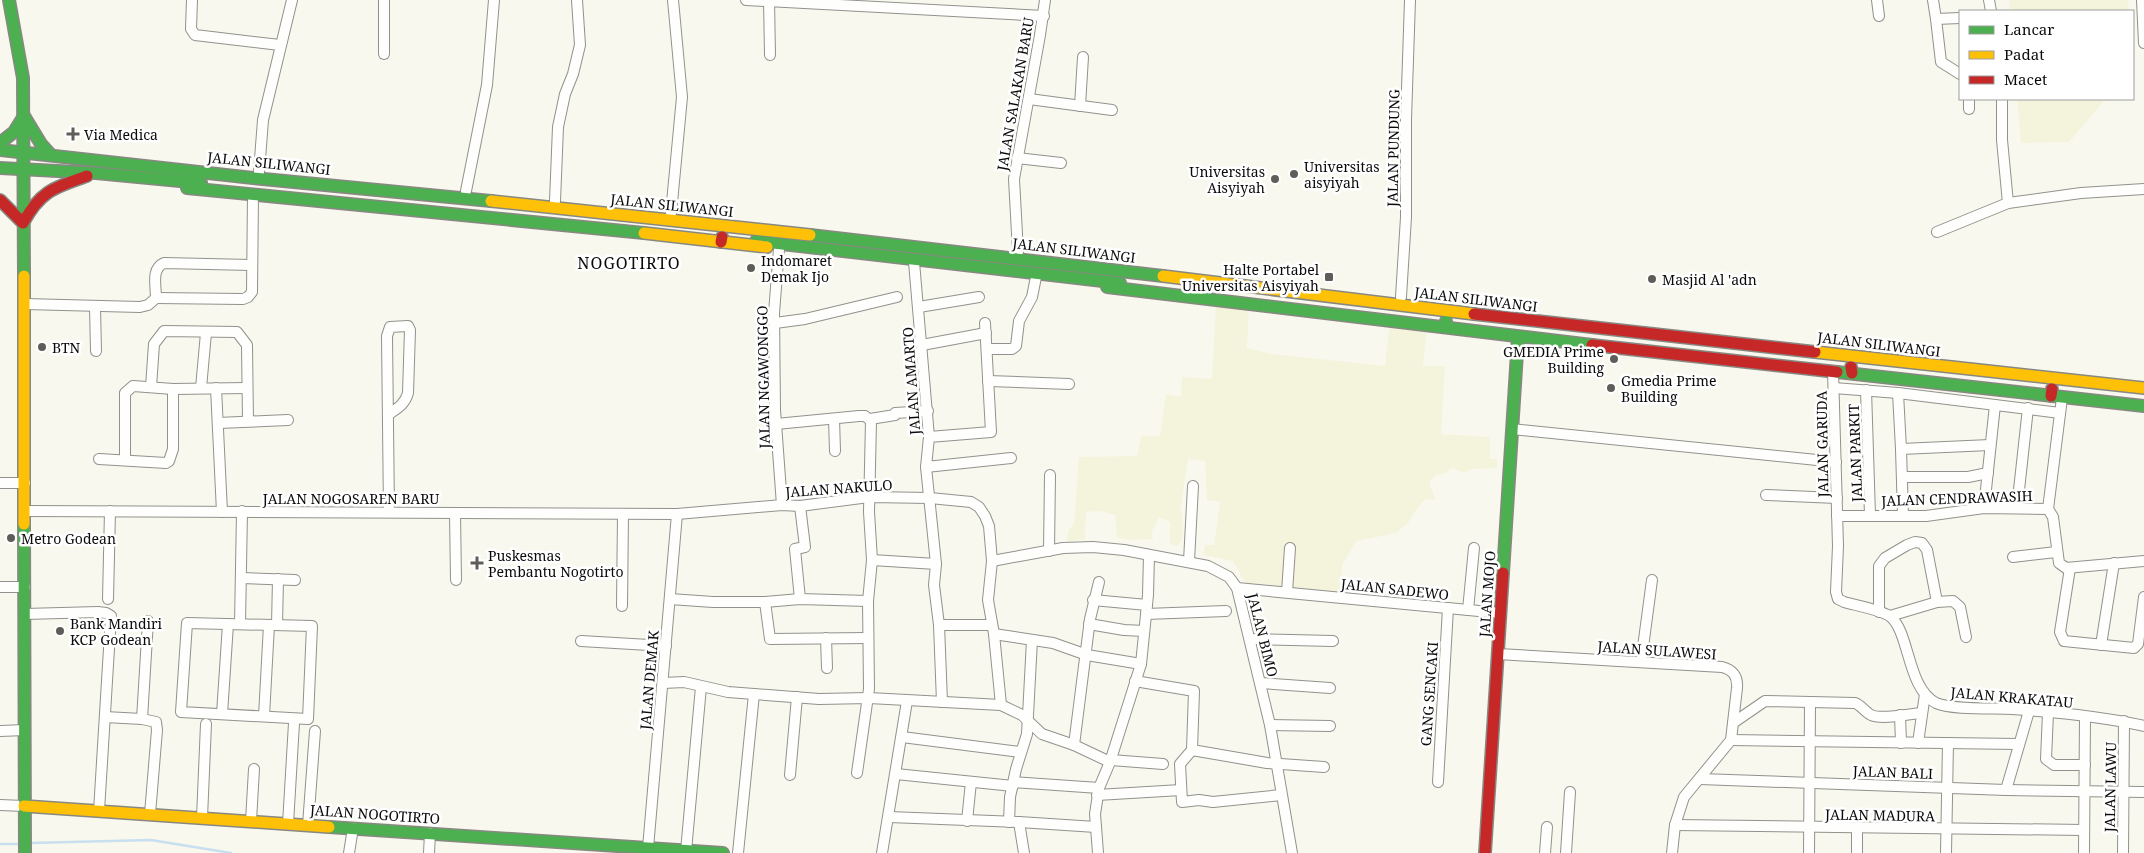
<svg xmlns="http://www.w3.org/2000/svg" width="2144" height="853" font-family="'Noto Serif',serif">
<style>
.farmland{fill:#f4f4dc}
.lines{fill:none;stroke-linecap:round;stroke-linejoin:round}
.stream{stroke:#c8dfef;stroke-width:2.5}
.street-casing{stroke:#92918d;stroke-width:12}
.fast-casing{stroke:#888883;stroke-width:14}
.slow-casing{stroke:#888883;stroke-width:14}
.jam-casing{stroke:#888883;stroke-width:14}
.street{stroke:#fefefc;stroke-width:10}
.fast{stroke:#4caf50;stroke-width:11}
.slow{stroke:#ffc107;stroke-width:11}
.jam{stroke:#c62828;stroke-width:11}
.poi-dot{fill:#5e5d5a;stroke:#fff;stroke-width:2}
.labels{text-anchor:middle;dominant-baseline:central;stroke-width:5;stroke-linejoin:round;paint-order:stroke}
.street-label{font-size:14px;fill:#0a0a0a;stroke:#fff}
.poi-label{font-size:14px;fill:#0a0a0a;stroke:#fff;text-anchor:start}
.quarter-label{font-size:16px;letter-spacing:1px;fill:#0a0a0a;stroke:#fff}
</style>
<rect width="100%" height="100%" fill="#f9f8ee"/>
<g class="farmland">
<path d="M 2009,0 L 2128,0 L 2129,11 L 2010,11 Z"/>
<path d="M 2017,99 L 2106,99 L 2069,142 L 2021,143 Z"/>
<path d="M 1216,304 L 1249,309 L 1247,348 L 1272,354 L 1385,366 L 1390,321 L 1427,327 L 1423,366 L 1445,366 L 1441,434 L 1490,437 L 1490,459 L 1497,459 L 1497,468 L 1472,469 L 1464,473 L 1452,468 L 1446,473 L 1436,475 L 1429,482 L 1436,500 L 1426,499 L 1421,503 L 1408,523 L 1396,533 L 1357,541 L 1343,563 L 1339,593 L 1247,586 L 1233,561 L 1203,555 L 1205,545 L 1214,545 L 1220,502 L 1207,500 L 1205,461 L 1188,459 L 1181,507 L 1183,524 L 1182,539 L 1178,546 L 1170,544 L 1170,522 L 1159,517 L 1152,532 L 1153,539 L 1132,540 L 1117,538 L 1115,515 L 1101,511 L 1086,512 L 1085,539 L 1067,542 L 1068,531 L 1074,524 L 1079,457 L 1137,456 L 1141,436 L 1160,436 L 1166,394 L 1181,397 L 1182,377 L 1212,379 Z"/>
</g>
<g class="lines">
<g class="stream">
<path d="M 31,843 L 151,840 L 231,853"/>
<path d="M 0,844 L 20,844"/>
</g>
<defs>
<g id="street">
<path d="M 192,0 L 191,29 L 195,35 L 280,45"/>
<path d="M 384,0 L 384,54"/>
<path d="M 746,0 L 1044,16"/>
<path d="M 769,0 L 770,55"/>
<path d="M 1877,0 L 1879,16"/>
<path d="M 1933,0 L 1936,19 L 1960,18"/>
<path d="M 1989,0 L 1991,11"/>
<path d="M 2142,0 L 2144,43"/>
<path d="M 1936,19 L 1941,62 L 1960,74"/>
<path d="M 1029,99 L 1112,110"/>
<path d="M 1969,99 L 1969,109"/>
<path d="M 2002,99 L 2002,140 L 2008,203"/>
<path d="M 1080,106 L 1083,57"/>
<path d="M 1017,158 L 1061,163"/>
<path d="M 259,172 L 263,120 L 292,0"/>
<path d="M 466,191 L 487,85 L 494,0"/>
<path d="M 555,201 L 558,127 L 565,94 L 573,74 L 580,45 L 577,0"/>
<path d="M 671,213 L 682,97 L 673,0"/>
<path d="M 1937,232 L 2008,203 L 2081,193 L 2144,189"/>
<path d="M 779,249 L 774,313 L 775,410 L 782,505"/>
<path d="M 1018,252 L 1014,179 L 1040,35 L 1045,0"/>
<path d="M 914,262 L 929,437 L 926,467 L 936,564 L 934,585 L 939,625 L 942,702"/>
<path d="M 1401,297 L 1406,217 L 1406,119 L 1410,0"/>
<path d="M 156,298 L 243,299 L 248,297 L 252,292 L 253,195"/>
<path d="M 25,304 L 140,307 L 148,305 L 156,298 C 156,285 151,269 164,263 L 251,265"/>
<path d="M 95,307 L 96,351"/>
<path d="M 919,307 L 979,297"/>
<path d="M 775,323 L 805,319 L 897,297"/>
<path d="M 922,345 L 986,333"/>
<path d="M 987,349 L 1012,349 L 1016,346 L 1019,321 L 1032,297 L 1036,277"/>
<path d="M 1833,371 L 1838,546 L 1836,592 L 1838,599 L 1844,602 C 1854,605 1883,610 1891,617 C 1910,634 1907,688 1936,703 C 1951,710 1993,708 2012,709 C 2055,712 2101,716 2144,726"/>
<path d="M 988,381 L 1069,384"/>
<path d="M 151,387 L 154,344 L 164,331 L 237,332 L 247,345 L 248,421"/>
<path d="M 201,388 L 206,333"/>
<path d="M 216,388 L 222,512"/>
<path d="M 1834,388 L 1898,393 L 2060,413"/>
<path d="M 1866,390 L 1870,515"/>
<path d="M 1898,393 L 1901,449 L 1990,445"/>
<path d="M 834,419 L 835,451"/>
<path d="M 870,419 L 895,415 L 895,413 L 928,411"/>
<path d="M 218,423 L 288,420"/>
<path d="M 776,424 L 859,416 L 865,416 L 871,421 L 869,512 L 872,560 L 868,601 L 869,689 L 857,773"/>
<path d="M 1512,429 L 1836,462"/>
<path d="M 929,437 L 991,432 L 985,323"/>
<path d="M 1901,449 L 1903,515"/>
<path d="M 99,459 L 166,463 L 169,461 L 173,449 L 173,389"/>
<path d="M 125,460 L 125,393 L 133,386 L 173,389 L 247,388"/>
<path d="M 926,467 L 1011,458"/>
<path d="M 1902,477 L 1968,477 L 1988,473"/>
<path d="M 0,483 L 25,483"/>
<path d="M 1766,495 L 1837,498"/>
<path d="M 800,506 L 805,547 L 795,549 L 800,599"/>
<path d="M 1984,508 L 1995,405"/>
<path d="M 2017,508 L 2028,408"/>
<path d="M 2048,509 L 2053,517 L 2059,563 L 2066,568 L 2144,561"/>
<path d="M 2048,509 L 2062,398"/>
<path d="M 25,511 L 677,514 L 782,505 L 800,506 L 869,497 L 930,498 L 971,502 L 979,507 L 985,516 L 989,526 L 992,561 L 988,600 L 994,634 L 1001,705"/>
<path d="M 389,512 L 387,336 L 390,327 L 408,326 L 410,330 L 408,393 C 405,404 398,408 389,414"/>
<path d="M 455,513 L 456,580"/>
<path d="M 1837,516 L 1926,516 L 1984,508 L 2048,509"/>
<path d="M 1049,551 L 1050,475"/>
<path d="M 2013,557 L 2056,552"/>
<path d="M 872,560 L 936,564"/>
<path d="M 992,561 L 1063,548 L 1093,547 L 1124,550 L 1208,566 L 1229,577 L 1237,588 L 1270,725 L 1292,853"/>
<path d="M 1189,561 L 1193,486"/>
<path d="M 2070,568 L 2060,632 L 2064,641 L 2134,648 L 2138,644 L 2144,597"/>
<path d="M 241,578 L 295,580"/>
<path d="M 0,587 L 25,587"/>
<path d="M 1237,588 L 1500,613"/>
<path d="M 1287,592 L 1290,548"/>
<path d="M 108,599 L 110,511"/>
<path d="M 670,599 L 713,602 L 765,602 L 800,599 L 868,601"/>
<path d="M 1093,600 L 1147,605"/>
<path d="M 765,602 L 770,639 L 868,638"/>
<path d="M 622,606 L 623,514"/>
<path d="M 1468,610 L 1474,548"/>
<path d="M 1879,612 L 1879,566 L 1885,558 L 1907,545 L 1915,542 L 1922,543 L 1927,550 L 1937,602"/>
<path d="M 25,614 L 98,612 L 106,613 L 111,616 L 99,811"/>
<path d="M 1146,614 L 1226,611"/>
<path d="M 1890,616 L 1937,602 L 1953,601 L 1960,607 L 1966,637"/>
<path d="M 187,623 L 312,626 L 308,719 L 181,712 Z"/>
<path d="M 240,624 L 242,511"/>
<path d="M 1089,624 L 1124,630 L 1144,631"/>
<path d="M 277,625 L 278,579"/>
<path d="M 939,625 L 991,625"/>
<path d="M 994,634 L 1053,643 L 1087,655 L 1141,664"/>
<path d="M 826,638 L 827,668"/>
<path d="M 1250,639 L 1333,641"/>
<path d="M 581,641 L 666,646"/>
<path d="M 2101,645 L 2114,563"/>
<path d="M 1498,654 L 1722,667 C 1733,670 1738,676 1737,688 L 1731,740 L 1684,797 L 1675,825 L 1672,853"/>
<path d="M 1641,662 L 1652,580"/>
<path d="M 1135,681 L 1194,691 L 1192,750"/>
<path d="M 663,683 L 684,682 L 728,692 L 819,699 L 869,698 L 1001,705 L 1022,715 L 1042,734 L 1074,745 L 1110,762"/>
<path d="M 1261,683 L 1330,688"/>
<path d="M 2048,713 L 2046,759 L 2054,765 L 2085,765"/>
<path d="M 222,714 L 228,624"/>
<path d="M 1900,715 L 1901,743"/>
<path d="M 264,716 L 269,625"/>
<path d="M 105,717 L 142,719 L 156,722 L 157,730 L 150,814"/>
<path d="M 142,719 L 148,621"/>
<path d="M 1733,723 L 1765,701 L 1855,703 C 1861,705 1865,712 1871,715 C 1881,720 1909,714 1921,713"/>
<path d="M 1270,725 L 1330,726"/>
<path d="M 0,731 L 25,730"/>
<path d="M 902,737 L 1020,752"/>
<path d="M 1731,740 L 2019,744"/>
<path d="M 1918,743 L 1925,694"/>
<path d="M 1074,745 L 1090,619 L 1099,582"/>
<path d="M 1192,750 L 1180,764 L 1182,802 L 1199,800 L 1213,802 L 1281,795"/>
<path d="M 1192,750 L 1267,763 L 1324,767"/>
<path d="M 1111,760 L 1163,764"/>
<path d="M 896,774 L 1013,786"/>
<path d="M 790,775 L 797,697"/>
<path d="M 1700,779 L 2006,790 L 2144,792"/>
<path d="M 1014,782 L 1099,788"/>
<path d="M 1438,782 L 1448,608"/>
<path d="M 2006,790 L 2029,711"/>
<path d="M 1097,795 L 1181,790"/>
<path d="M 0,805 L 24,806"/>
<path d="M 889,817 L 1019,822 L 1096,827"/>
<path d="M 202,818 L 206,724"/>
<path d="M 251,821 L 254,769"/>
<path d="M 967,821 L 971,782"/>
<path d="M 1009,822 L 1010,797 L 1016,769 L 1027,734 L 1032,640"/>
<path d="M 1019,822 L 1024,853"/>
<path d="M 288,824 L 294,723"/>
<path d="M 308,825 L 315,731"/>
<path d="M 1675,825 L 2084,830"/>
<path d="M 1857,828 L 1857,853"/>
<path d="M 648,848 L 677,514"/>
<path d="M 686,851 L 701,687"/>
<path d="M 349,853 L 353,828"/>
<path d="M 429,853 L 430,833"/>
<path d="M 738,853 L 754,694"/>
<path d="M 882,853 L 907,701"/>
<path d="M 1098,853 L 1095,814 L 1099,788 L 1110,762 L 1141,664 L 1148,595 L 1149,555"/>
<path d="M 1545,853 L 1547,827"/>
<path d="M 1566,853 L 1570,792"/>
<path d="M 1809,853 L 1810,703"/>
<path d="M 1946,853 L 1948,743"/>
<path d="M 2084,853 L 2085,717"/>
<path d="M 2123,853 L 2124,721"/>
</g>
<g id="fast">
<path d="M 9,0 L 23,78 L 24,276"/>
<path d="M 0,143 L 14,132 L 24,116 L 41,144 L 50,154"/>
<path d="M 0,150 L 253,178 L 491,201"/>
<path d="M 0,168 L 96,173 L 201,183"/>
<path d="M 187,188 L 644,233"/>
<path d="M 810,235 L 1163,276"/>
<path d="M 756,241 L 1120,283"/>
<path d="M 1107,287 L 1592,345"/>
<path d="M 1446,321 L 1446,327"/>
<path d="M 1837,372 L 2144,406"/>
<path d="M 24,524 L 25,853"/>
<path d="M 1503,573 L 1518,337"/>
<path d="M 329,827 L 723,853"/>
</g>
<g id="slow">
<path d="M 491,201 L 810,235"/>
<path d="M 644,233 L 767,247"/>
<path d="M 24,276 L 24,524"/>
<path d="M 1163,276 L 1474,314"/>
<path d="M 1815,352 L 2144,388"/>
<path d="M 24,806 L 329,827"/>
</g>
<g id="jam">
<path d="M 0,200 L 23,223 C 40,191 55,187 87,176"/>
<path d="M 721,242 L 722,237"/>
<path d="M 1474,314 L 1815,352"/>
<path d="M 1592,345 L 1837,372"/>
<path d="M 1851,367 L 1852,373"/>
<path d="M 2051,396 L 2052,389"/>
<path d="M 1485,853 L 1503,573"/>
</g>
</defs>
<use href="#street" class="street-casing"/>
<use href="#fast" class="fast-casing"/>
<use href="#slow" class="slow-casing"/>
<use href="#jam" class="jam-casing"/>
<use href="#street" class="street"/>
<use href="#fast" class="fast"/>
<use href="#slow" class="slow"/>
<use href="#jam" class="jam"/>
</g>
<g class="poi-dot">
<path d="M70.5 126.5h5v5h5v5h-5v5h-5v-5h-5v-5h5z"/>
<circle cx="1294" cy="174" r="5"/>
<circle cx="1275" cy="179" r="5"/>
<circle cx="751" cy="268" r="5"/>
<rect x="1324" y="272" width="10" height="10" rx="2.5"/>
<circle cx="1652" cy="279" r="5"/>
<circle cx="42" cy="347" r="5"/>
<circle cx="1614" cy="359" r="5"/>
<circle cx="1611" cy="388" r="5"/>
<circle cx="11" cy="538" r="5"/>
<path d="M474.5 555.5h5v5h5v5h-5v5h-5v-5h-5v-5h5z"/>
<circle cx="60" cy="631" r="5"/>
</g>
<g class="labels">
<g class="street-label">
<text transform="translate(1015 94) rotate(-80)">JALAN SALAKAN BARU</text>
<text transform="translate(1393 148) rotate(-89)">JALAN PUNDUNG</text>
<text transform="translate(269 163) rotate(6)">JALAN SILIWANGI</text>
<text transform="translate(672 205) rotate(6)">JALAN SILIWANGI</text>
<text transform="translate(1074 250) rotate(7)">JALAN SILIWANGI</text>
<text transform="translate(1476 299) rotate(7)">JALAN SILIWANGI</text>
<text transform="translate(1879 344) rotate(7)">JALAN SILIWANGI</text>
<text transform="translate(763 377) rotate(-91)">JALAN NGAWONGGO</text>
<text transform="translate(911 381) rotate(-94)">JALAN AMARTO</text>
<text transform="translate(1822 444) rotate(-91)">JALAN GARUDA</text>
<text transform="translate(1855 453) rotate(-92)">JALAN PARKIT</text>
<text transform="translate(839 488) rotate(-4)">JALAN NAKULO</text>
<text x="351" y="498">JALAN NOGOSAREN BARU</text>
<text transform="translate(1957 498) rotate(-2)">JALAN CENDRAWASIH</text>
<text transform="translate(1395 589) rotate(6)">JALAN SADEWO</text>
<text transform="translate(1487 594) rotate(-86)">JALAN MOJO</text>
<text transform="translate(1263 635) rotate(76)">JALAN BIMO</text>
<text transform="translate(1657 650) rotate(4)">JALAN SULAWESI</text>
<text transform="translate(649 680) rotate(-85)">JALAN DEMAK</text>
<text transform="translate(1429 694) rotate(-86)">GANG SENCAKI</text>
<text transform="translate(2012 697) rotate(5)">JALAN KRAKATAU</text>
<text transform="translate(1893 772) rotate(2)">JALAN BALI</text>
<text transform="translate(2110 787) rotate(-89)">JALAN LAWU</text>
<text transform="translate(375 814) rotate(4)">JALAN NOGOTIRTO</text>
<text transform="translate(1880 815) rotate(1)">JALAN MADURA</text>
</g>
<g class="poi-label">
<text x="84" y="134">Via Medica</text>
<text x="1304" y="166">Universitas<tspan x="1304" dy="16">aisyiyah</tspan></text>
<text x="1265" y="171" text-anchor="end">Universitas<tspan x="1265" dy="16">Aisyiyah</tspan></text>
<text x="761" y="260">Indomaret<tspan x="761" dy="16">Demak Ijo</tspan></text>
<text x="1319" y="269" text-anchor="end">Halte Portabel<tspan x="1319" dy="16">Universitas Aisyiyah</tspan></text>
<text x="1662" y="279">Masjid Al 'adn</text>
<text x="52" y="347">BTN</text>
<text x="1604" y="351" text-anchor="end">GMEDIA Prime<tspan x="1604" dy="16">Building</tspan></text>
<text x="1621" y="380">Gmedia Prime<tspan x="1621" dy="16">Building</tspan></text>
<text x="21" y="538">Metro Godean</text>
<text x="488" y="555">Puskesmas<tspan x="488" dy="16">Pembantu Nogotirto</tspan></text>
<text x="70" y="623">Bank Mandiri<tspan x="70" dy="16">KCP Godean</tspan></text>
</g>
<g class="quarter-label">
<text x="629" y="263">NOGOTIRTO</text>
</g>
</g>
<rect x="1959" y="10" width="175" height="90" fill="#ffffff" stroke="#9d9d9d"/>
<rect x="1969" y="26" width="25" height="8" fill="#4caf50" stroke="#9d9d9d"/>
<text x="2004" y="35" font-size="15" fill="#0a0a0a">Lancar</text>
<rect x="1969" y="51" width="25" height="8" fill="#ffc107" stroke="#9d9d9d"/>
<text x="2004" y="60" font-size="15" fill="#0a0a0a">Padat</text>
<rect x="1969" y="76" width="25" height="8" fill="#c62828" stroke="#9d9d9d"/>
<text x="2004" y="85" font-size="15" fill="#0a0a0a">Macet</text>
</svg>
